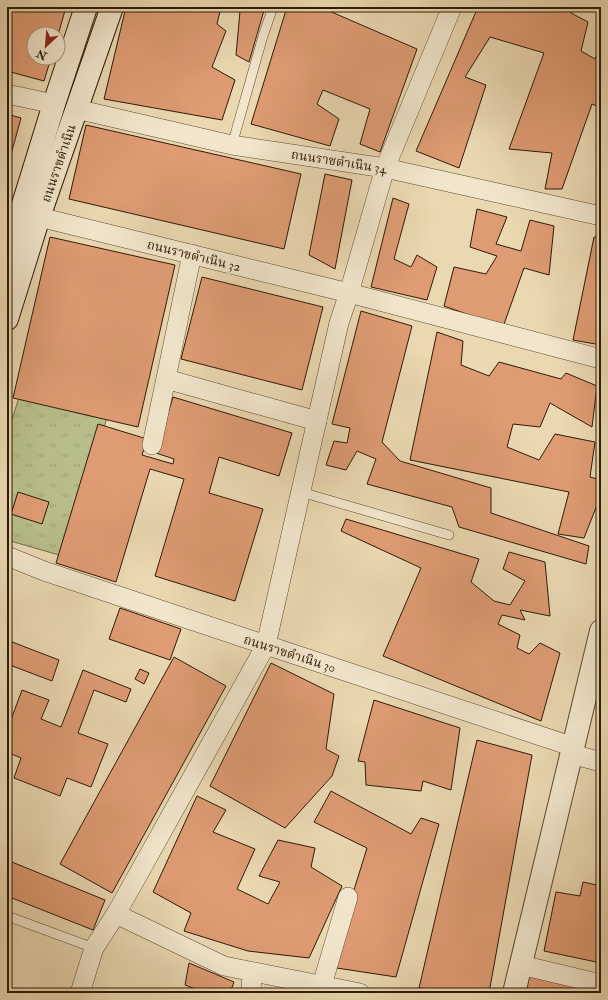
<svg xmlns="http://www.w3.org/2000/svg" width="608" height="1000" font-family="'IM FELL Double Pica','Noto Serif Thai',serif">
	<defs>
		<pattern id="grass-tufts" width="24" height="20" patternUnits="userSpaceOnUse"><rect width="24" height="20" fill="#b8be8a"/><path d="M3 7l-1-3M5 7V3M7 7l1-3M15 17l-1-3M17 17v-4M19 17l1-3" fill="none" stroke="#9ea376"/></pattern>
	</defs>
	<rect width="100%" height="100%" fill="#ead8b1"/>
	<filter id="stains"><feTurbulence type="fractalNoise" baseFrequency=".005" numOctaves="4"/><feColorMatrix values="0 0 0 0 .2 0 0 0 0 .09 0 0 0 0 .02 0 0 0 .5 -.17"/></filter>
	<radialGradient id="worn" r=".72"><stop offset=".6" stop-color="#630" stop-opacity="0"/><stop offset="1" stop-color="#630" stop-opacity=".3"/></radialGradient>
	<!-- grass -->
	<polygon fill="url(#grass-tufts)" stroke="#726c48" points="22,388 108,414 66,557 7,540 7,435"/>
	<!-- building -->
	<g fill="#de9b74" stroke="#2d1b06">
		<polygon points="12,7 66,7 58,35 34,34 34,58 51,58 44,81 7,71 7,27"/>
		<polygon points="126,7 221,7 217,24 226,31 212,67 235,80 222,120 104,99"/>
		<polygon points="232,7 265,7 249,62 236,55 240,11"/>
		<polygon points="287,7 320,7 417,49 380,152 360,144 370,109 323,90 317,104 339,119 330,146 251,124"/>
		<polygon points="478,7 573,7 571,13 588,22 581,51 595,59 601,43 601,108 592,104 562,189 545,189 552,153 509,149 544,53 490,37 465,77 486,85 459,168 416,151"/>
		<polygon points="7,114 21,118 7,169"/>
		<polygon points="86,125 301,174 284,249 69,199"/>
		<polygon points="325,174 352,180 335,269 309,255"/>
		<polygon points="393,198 409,204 394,259 411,267 417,255 437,267 427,300 371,287"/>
		<polygon points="477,209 507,217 496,244 521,251 530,220 554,226 549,275 524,268 503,327 444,306 454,267 486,274 497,256 470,247"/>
		<polygon points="50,237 175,265 138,427 13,398"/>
		<polygon points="594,237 601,238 601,345 573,340"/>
		<polygon points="202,277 323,307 302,390 181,359"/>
		<polygon points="361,311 412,326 382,442 400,461 491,488 491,513 589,546 586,564 459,527 452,507 367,484 376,459 357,451 346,470 326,465 334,441 347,443 350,428 332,424"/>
		<polygon points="437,332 463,341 461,365 489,376 499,362 561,379 566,373 597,386 592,427 550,403 540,427 513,424 507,447 539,460 555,434 595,442 590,477 601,480 601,495 584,538 558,534 569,492 410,460"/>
		<polygon points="173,397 292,433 279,476 219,457 209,493 263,509 235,601 155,576 184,479 150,469 116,582 56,563 98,424 147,439 142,455 173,464 174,459 156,453"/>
		<polygon points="18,492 49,502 42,524 11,514"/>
		<polygon points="346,519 479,559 471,582 494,601 510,605 525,581 503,569 509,552 545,562 550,616 520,610 525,620 502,615 498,624 520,635 517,648 529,654 540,643 560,653 541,721 383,656 421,568 341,531"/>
		<polygon points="120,608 181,629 170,660 109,639"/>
		<polygon points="7,640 59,660 52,681 7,664"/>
		<polygon points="174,657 226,686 112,893 60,864"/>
		<polygon points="271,663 334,694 326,749 339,756 332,776 285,828 210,786"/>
		<polygon points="140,669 149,673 144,684 135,679"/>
		<polygon points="83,670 131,689 126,702 94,690 78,733 108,744 91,787 67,778 60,796 14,778 21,758 7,752 7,724 9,725 22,690 49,700 41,719 61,727"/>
		<polygon points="374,700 460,728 451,790 423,781 421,791 366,785 365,762 358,761"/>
		<polygon points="601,724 601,751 597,750"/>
		<polygon points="477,740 532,755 489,993 451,993 419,988"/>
		<polygon points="331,791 411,834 421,818 439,824 396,977 330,967 367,848 314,822"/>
		<polygon points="197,796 226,810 213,832 255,849 237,889 268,904 280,882 259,876 278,840 315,848 311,867 342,886 309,958 248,951 184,931 191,913 153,892"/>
		<polygon points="7,860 105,900 93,930 7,896"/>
		<polygon points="583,882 601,886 601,963 544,951 556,892 580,896"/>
		<polygon points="189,963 234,982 230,993 205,993 185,985"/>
		<polygon points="526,973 599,993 528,993"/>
		<polygon points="263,990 280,993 263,993"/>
	</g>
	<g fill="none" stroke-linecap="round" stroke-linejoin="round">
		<defs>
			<g id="service">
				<polyline points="232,145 263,36 273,7"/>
				<polyline points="301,492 449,535"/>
				<polyline points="7,916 94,948"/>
			</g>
			<g id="minor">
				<polyline points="7,94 54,104"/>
				<polyline points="76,109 232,145 385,168 601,216"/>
				<polyline points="39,217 349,293 601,359"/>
				<polyline points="166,379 317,421"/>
				<polyline points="152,445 192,254"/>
				<polyline points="7,556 44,571 266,645 574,747"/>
				<polyline points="572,754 601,762"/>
				<polyline points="116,914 224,966 360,993"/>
				<polyline points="521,965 601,984"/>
				<polyline points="322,985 348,897"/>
				<polyline points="80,993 94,948 116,914 266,645 339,323 349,293 385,168 452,7"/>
				<polyline points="251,993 252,972"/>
			</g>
			<polyline id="tertiary" points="514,993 601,631"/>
			<g id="secondary">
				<polyline points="7,256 54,104 86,7"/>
				<polyline points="7,319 39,217 112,7"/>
			</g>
		</defs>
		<!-- service casing -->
		<use href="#service" stroke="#5c4a31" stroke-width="10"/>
		<!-- minor casing -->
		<use href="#minor" stroke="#5c4a31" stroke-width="20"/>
		<!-- tertiary casing -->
		<use href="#tertiary" stroke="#5c4a31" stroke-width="24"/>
		<!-- secondary casing -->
		<use href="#secondary" stroke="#2d1b06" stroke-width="24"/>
		<!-- service -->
		<use href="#service" stroke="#f1e6cc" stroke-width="9"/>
		<!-- minor -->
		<use href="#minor" stroke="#f1e6cc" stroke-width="19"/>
		<!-- tertiary -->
		<use href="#tertiary" stroke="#f1e6cc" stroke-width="22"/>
		<!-- secondary -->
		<use href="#secondary" stroke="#f1e6cc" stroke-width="22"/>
	</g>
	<g text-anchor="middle" stroke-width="3" stroke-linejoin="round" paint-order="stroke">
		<!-- street labels -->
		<g font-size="13" fill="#2d1b06" stroke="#f1e6cc">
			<text transform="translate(339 161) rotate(9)" y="5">ถนนราชดำเนิน 34</text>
			<text transform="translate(58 163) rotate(-71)" y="5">ถนนราขดำเนิน</text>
			<text transform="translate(194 255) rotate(14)" y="5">ถนนราขดำเนิน 32</text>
			<text transform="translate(290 653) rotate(18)" y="5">ถนนราขดำเนิน 30</text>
		</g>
	</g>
	<!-- margin -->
	<rect width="608" height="1000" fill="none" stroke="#ead8b1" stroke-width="24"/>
	<rect x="8" y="8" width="592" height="984" fill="none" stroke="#2d1b06" stroke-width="2"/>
	<rect x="12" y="12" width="584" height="976" fill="none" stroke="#2d1b06"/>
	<!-- north arrow -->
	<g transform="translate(46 46) rotate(206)"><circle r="19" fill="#f1e6cc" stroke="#a3957d"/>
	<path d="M0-3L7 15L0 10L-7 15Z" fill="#8f2418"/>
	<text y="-6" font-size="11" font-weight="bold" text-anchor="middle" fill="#2d1b06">N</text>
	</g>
	<rect width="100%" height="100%" filter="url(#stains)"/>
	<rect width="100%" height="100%" fill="url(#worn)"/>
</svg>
